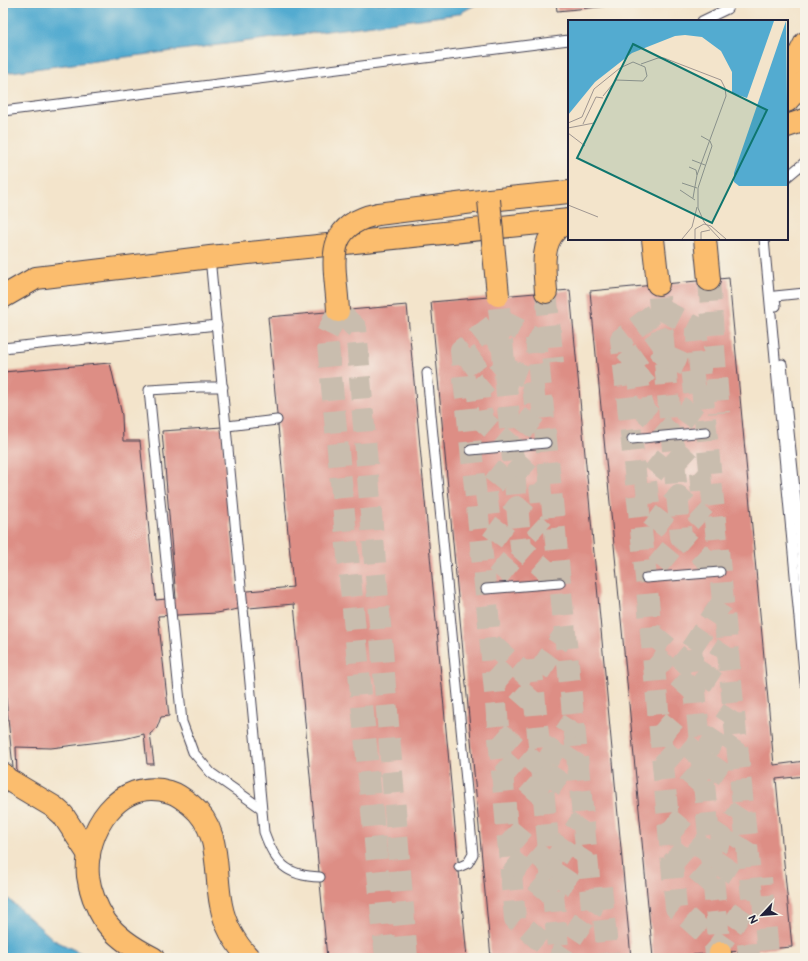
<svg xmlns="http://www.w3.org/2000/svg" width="808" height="961" font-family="'Balsamiq Sans',sans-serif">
	<rect width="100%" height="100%" fill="#f7f3e8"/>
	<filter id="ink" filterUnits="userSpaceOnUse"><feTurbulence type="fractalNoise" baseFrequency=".025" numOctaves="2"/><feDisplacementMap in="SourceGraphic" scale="8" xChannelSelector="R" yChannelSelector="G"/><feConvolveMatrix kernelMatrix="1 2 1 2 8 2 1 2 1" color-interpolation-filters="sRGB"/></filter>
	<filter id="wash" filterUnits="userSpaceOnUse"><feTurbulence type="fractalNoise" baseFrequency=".012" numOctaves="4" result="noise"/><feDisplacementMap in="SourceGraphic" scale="16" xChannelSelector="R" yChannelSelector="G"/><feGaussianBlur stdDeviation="0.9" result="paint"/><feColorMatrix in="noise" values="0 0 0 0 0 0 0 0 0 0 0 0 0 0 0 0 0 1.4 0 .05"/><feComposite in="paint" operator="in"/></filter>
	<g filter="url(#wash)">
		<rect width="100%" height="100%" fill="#f3e4cb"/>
		<!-- water -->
		<g fill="#53abd0" stroke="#3a6686">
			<polygon points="3,3 479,3 458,14 3,73"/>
			<polygon points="3,894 54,940 91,958 3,958"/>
		</g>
		<g id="blocks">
			<!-- building -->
			<g fill="#dd8e85">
				<polygon points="556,3 610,3 610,6 557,11"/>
				<polygon points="729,278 774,765 805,761 805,776 776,779 792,947 653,958 590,291"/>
				<polygon points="570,290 631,958 491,958 431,302"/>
				<polygon points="407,305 467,958 327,958 294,604 238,609 217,613 158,616 169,716 161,717 157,728 150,734 154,764 147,764 144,734 124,739 51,748 16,747 17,776 14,777 3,670 3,372 110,363 122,415 123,441 140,441 156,600 176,598 162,431 222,427 237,592 293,587 268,317"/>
			</g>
		</g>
	</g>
	<g filter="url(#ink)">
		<use href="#blocks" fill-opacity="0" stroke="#413f51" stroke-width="1"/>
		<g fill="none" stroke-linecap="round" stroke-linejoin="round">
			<!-- trunk-tunnel -->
			<g stroke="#c9bdae" stroke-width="22" stroke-dasharray="22 11" stroke-linecap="butt">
				<polyline points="709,280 719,413"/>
				<polyline points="546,292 553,363"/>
				<polyline points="659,297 681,537 720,572"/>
				<polyline points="499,308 521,548 560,583"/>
				<polygon points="660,309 696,327 752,897 719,946 676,908 646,578 622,347 621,339"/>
				<polygon points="500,320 536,338 592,908 559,957 515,919 489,624 461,350"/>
				<polygon points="665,356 692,368 696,401 672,435 643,410 638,379"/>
				<polyline points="624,366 663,338 673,343"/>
				<polyline points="463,368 502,339 513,344"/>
				<polygon points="504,368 532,379 536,412 512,446 483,421 478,390"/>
				<polyline points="649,504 646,482 673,448 700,473 702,494"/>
				<polyline points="489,515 486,493 513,459 540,484 542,505"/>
				<polyline points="652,530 678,496 705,521"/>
				<polyline points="492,541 517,507 544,532"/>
				<polyline points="657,566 681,537"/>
				<polyline points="497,577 521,548"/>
				<polyline points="651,633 693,669 697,664"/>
				<polyline points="491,644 533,681 565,633"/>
				<polyline points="691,649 720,950"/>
				<polyline points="691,649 723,601"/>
				<polyline points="653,655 696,693 727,645"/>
				<polyline points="531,660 559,958"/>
				<polyline points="493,667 535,704 540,697"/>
				<polyline points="659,721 702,758 733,710"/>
				<polyline points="499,732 542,769 573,721"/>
				<polyline points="662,749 704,786 736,739"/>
				<polyline points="502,760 544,797 575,750"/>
				<polyline points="668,818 711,855 742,808"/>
				<polyline points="508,829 551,866 582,819"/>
				<polyline points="671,848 714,885 745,838"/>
				<polyline points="510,859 554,896 585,849"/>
				<polyline points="601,887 608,958"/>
				<polyline points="386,958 327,334 338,311 356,328 407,958"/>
				<polyline points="705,958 768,953 761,878"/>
			</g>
			<defs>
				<g id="service">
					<polyline points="702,21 727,9 731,3"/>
					<polyline points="3,111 569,40"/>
					<polyline points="787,177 805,162"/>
					<polyline points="764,239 805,683"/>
					<path d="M210,257l54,575c11,31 22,44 56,45"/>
					<polyline points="776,306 775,296 805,293"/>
					<polyline points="3,348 217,325"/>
					<polyline points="782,364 805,586"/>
					<polyline points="427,373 473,854 468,863 459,867"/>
					<polyline points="223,387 199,387 149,390 182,722 193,752 211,773 261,808"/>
					<polyline points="227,426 277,420"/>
					<polyline points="632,439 706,432"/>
					<polyline points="471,450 546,443"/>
					<polyline points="646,578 720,572"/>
					<polyline points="486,589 560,583"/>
				</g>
				<g id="trunk">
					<polyline points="787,79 805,43"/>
					<polyline points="787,126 805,120"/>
					<polyline points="378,214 489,200 569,192"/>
					<polyline points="653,239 658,284"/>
					<polyline points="705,239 709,280"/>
					<path d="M546,292c-1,-19 -6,-47 10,-62 3,-4 9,-6 13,-9"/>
					<polyline points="3,297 36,278 210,257 569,220"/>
					<polyline points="3,774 7,779 54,807 63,815 89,855"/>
					<path d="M153,958c-18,-9 -36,-20 -48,-37 -8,-13 -15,-29 -17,-45 -4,-45 31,-100 82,-84 7,2 15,8 21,13 31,25 23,65 30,100 4,21 14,38 28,53"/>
				</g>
				<polyline id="motorway" points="787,101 805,81"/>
			</defs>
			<!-- service casing -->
			<use href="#service" stroke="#413f51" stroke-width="11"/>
			<!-- trunk casing -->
			<use href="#trunk" stroke="#413f51" stroke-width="24"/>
			<!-- motorway casing -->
			<use href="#motorway" stroke="#413f51" stroke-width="24"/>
			<!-- service -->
			<use href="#service" stroke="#fff" stroke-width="9"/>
			<!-- trunk -->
			<use href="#trunk" stroke="#fbbd6e" stroke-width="22"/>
			<!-- motorway -->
			<use href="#motorway" stroke="#fbbd6e" stroke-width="22"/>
			<defs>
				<g id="trunk-bridge">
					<polyline points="489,200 498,295"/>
					<path d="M338,311c-2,-46 -18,-85 40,-97"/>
					<polyline points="720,953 721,958"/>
				</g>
			</defs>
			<!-- trunk-bridge casing -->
			<use href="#trunk-bridge" stroke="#413f51" stroke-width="24" stroke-linecap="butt"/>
			<!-- trunk-bridge -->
			<use href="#trunk-bridge" stroke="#fbbd6e" stroke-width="22"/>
		</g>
	</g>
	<!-- overview -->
	<g transform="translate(568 20)">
		<rect width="220" height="220" fill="#f3e4cb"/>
		<path d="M0,1h206l-27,77 -15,-5v-21l-11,-21 -19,-14 -17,-2 -10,1 -43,17 -37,29 -27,33zM218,1l2,165h-49l-5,-4v-9z" fill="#53abd0"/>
		<path fill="none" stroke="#9f9691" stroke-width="1" d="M73,44l17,-6h6l57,22 4,8 1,8 -29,79 -4,23M0,103l14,-6 12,-28 26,-21 13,-6 12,5 2,9 -4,5 -27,-1 -13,16M15,104l13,-27 7,1M0,108l26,-5M0,113l17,13M133,116l9,5 2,5 -14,42v20l6,14 16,17M0,121v23M124,140l13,5M121,147l7,3 1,5M114,163l15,5M112,170l15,10M0,185l30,12M114,219l10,-12 5,-20M127,219v-10l9,-5 7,2 15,13M133,219v-7l9,-2"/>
		<path fill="#0f766e" fill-opacity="0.15" stroke="#0f766e" stroke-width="2" d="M65,24l134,66 -55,113 -135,-65z"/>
		<rect width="220" height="220" fill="none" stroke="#22223b" stroke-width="2"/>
	</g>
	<!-- margin -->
	<rect width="808" height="961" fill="none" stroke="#f7f3e8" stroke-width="16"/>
	<!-- north arrow -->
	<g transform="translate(762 915) rotate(244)" stroke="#f7f3e8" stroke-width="3" paint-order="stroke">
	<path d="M0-3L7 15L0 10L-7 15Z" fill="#22223b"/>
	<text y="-6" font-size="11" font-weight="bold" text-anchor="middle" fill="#22223b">N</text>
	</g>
</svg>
